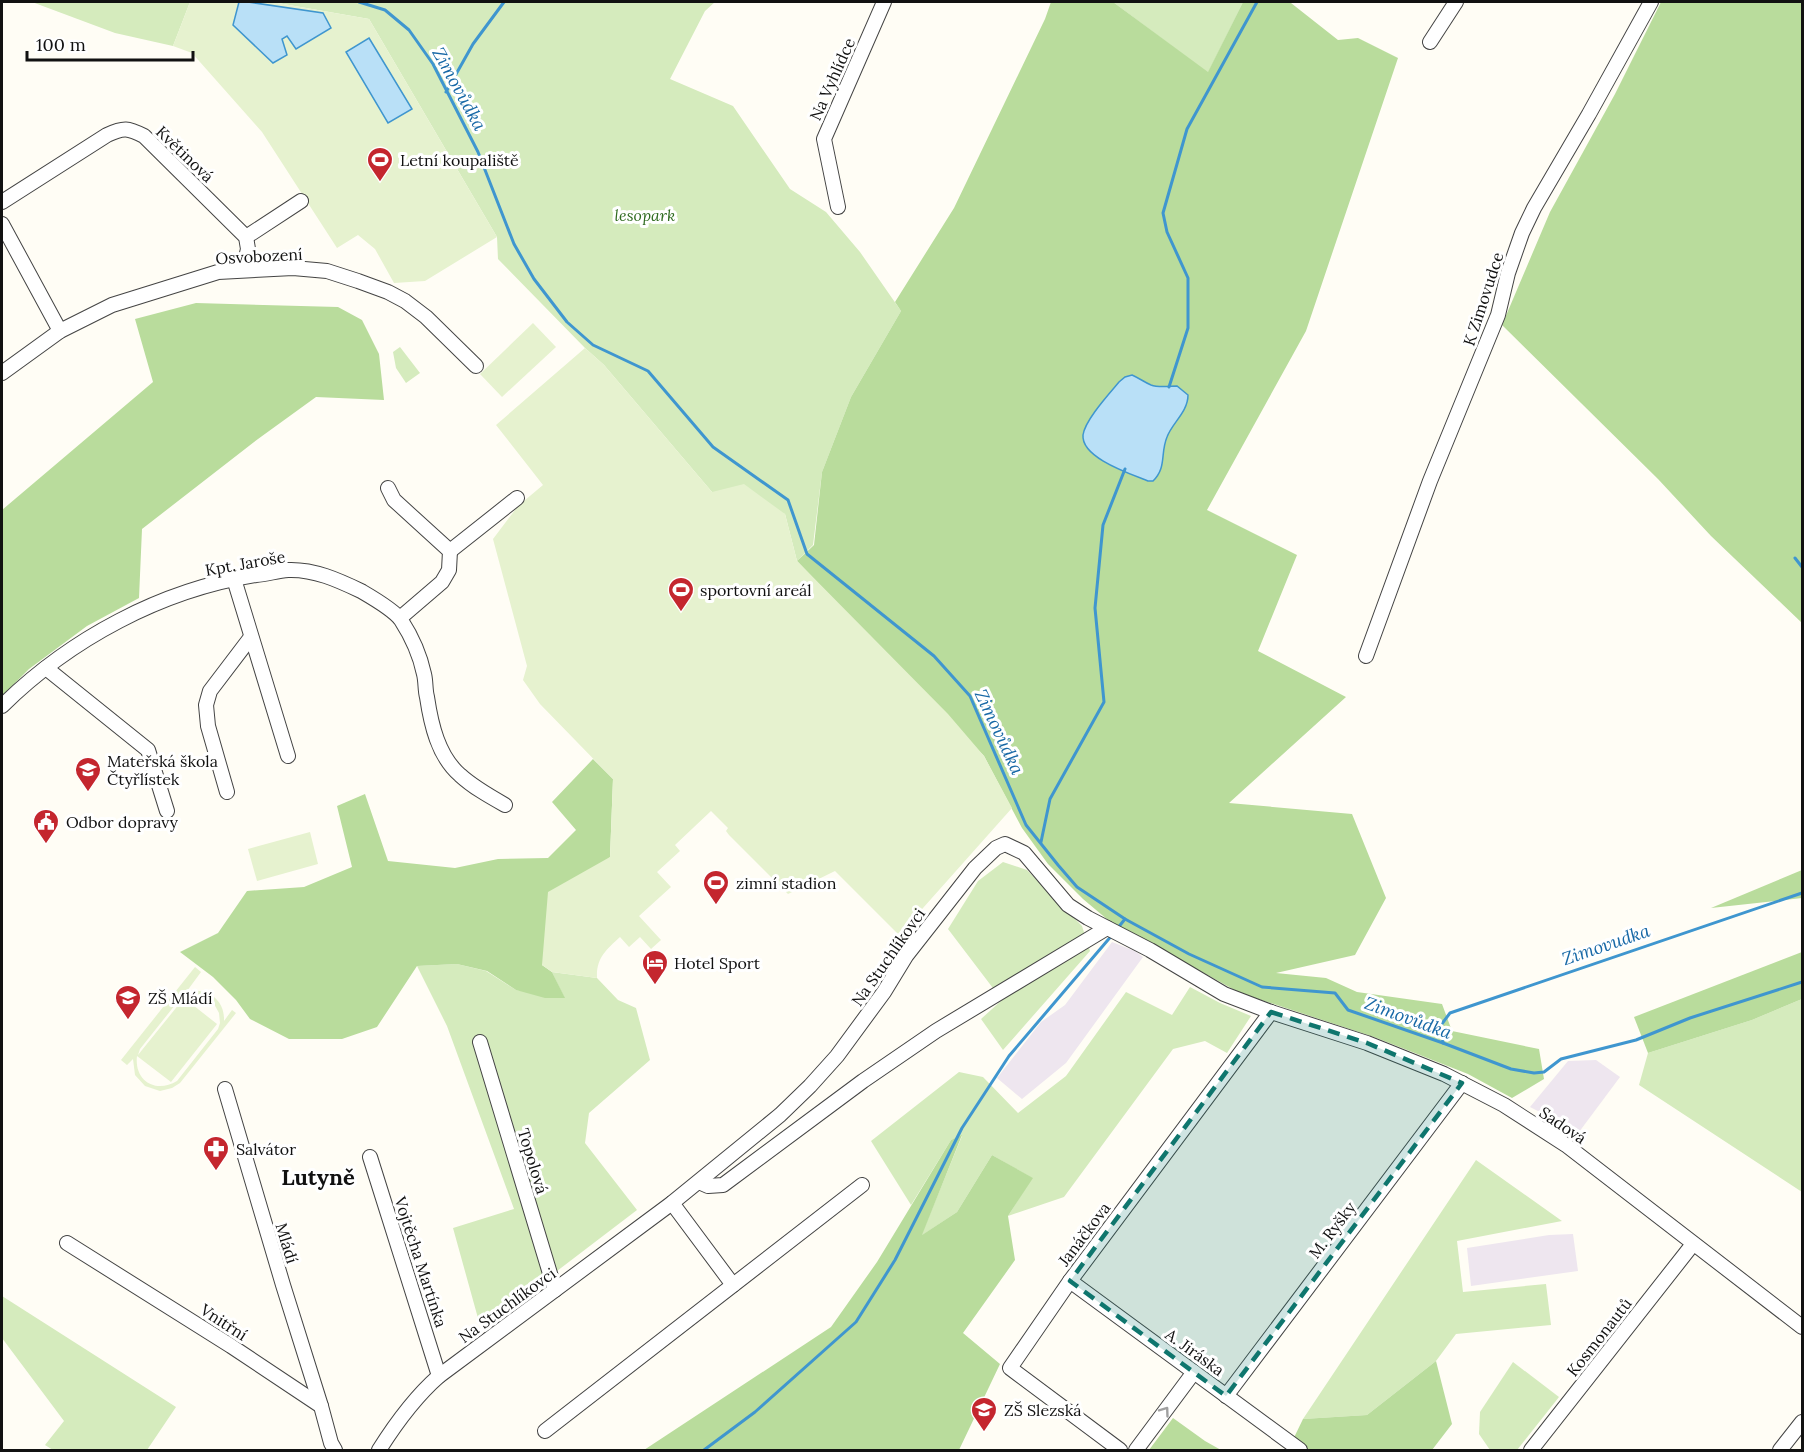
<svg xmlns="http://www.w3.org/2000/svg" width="1804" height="1452" font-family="Lora,serif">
	<rect width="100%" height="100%" fill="#fffdf5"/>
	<!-- industrial -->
	<g fill="#eee6ef">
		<polygon points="1112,942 1135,951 1143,957 1066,1063 1022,1099 997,1078 1041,1022 1065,1005"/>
		<polygon points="1596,1060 1620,1077 1579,1132 1530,1107 1568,1061"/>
		<polygon points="1573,1234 1578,1271 1471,1286 1467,1248 1549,1235"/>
	</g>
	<!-- green -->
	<g fill="#d5ebbd">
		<polygon points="32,2 190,2 173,46 115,33"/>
		<polygon points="272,2 715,2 705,11 670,79 733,106 790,189 826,212 860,252 901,311 851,397 822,472 813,545 797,561 785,514 712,492 604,365 585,348 498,259 497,237 369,19"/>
		<polygon points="1113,2 1243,2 1208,73"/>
		<polygon points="400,347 420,373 406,383 396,368 393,352"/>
		<polygon points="1003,862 1027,870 1082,926 1090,951 1003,1050 981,1019 1002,1000 948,929 978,881"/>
		<polygon points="457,964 486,971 516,990 564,997 552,972 597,978 618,1000 636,1008 650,1060 589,1113 585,1143 637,1210 481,1329 453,1228 514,1209 447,1026 417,966"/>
		<polygon points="1190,987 1220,1003 1251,1016 1227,1053 1205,1041 1173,1049 1064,1197 1008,1216 1032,1178 992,1155 957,1212 921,1236 962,1136 951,1140 911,1205 871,1141 959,1072 983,1077 1018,1113 1066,1076 1126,992 1172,1015"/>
		<polygon points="1802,999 1802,1192 1639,1085 1648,1053 1752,1020"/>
		<polygon points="1476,1160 1562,1221 1457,1241 1463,1292 1546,1284 1551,1325 1456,1334 1436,1361 1367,1415 1303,1419"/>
		<polygon points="2,1296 176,1407 147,1450 53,1450 45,1445 64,1421 2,1338"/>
		<polygon points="1513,1362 1559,1397 1517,1450 1490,1450 1479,1434 1480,1412"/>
	</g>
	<!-- forest -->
	<g fill="#b9dc9c">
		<polygon points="1051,2 1113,2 1208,72 1243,2 1292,2 1291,3 1338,40 1358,38 1398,58 1306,331 1207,510 1297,555 1258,651 1346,697 1229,803 1352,814 1386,898 1355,955 1276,973 1326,978 1357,992 1442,1004 1452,1031 1539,1049 1544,1079 1512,1098 1468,1074 1374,1037 1240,993 1108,920 1083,899 1048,864 1022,828 984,756 797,561 814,545 822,472 851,397 901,311 895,302 954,208 1045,19"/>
		<polygon points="1661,2 1802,2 1802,623 1711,536 1658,479 1502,325 1550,212 1615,94"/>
		<polygon points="196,303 338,307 362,320 379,354 384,400 316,397 258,439 142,529 139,598 87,626 29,669 2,696 2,510 153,382 135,319"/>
		<polygon points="593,759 613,779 610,857 542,965 552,972 565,998 545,998 516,990 487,971 457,964 417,966 377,1027 342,1039 289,1039 250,1019 236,1000 213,977 180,952 218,933 247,891 304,887 352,867 337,806 365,794 388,861 455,868 498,859 548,858 576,830 552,802"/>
		<polygon points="1802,870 1802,898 1711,908"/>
		<polygon points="1802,952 1802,999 1752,1020 1648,1053 1634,1017"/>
		<polygon points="962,1135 922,1235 957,1212 992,1155 1033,1178 1008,1216 1015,1260 963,1333 1000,1364 959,1450 644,1450 831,1327 877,1262 951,1140"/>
		<polygon points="1436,1361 1452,1424 1432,1450 1288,1450 1303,1419 1367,1415"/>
		<polygon points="1173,1418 1205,1441 1221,1450 1149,1450"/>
	</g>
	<!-- pitch -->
	<g fill="#e6f2cf" fill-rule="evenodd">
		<polygon points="190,2 272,2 369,19 497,237 425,281 394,283 375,249 358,235 337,248 262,132 192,53 173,46"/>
		<polygon points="533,323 556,347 502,397 480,374"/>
		<path d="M585,348l19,17 108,127 32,-8 41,30 12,47 151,153 36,42 28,52 -113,127 -64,-64 -47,23 -59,-59 -3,-4 2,-3 -17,-17 -36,34 5,6 -23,21 14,15 -32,29 22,24 -10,9 -11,-12 -11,10 -9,-10c-14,13 -24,21 -23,41l-45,-6 -10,-7 6,-73 62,-35 3,-78 -73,-75 -17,-24 4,-14 -34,-127 25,-33 25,-21 -47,-60z"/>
		<polygon points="310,832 318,864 257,881 248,849"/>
		<path d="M195,967l6,5 -14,19c20,-3 38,8 37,30l8,-11 4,3 -56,70 -8,5 -12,3 -15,-5 -10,-11 -2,-16 -6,6 -6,-5zM195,994l10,2 8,6 6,11 1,10 -2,6 -41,52c-21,13 -43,0 -40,-25l34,26 46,-58 -33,-26 -46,57 2,-6 39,-49 6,-4z"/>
	</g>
	<!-- water -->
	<g fill="#b9e0f7" stroke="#3f96cf" stroke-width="1.5">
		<polygon points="239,2 248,2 323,13 331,28 296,49 287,36 282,39 287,55 273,63 233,25"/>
		<polygon points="369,38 412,109 388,123 346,52"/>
		<path d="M1132,375c7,3 12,7 19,10 8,3 18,1 26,1l11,9c0,17 -16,28 -21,42 -7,17 0,30 -14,44h-5c-17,-7 -67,-23 -65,-46 2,-15 26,-41 36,-53l6,-5z"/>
	</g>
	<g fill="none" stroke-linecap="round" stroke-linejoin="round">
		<!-- stream -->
		<g stroke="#3f96cf" stroke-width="3">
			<polyline points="359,2 385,10 409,30 433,64 478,152 514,244 534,279 567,322 593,345 648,371 713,447 788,500 807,554 934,656 970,696 1026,825 1058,865 1077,887 1125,919 1189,954 1262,987 1335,993 1348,1010 1443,1043 1511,1069 1534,1073 1544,1072 1561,1059 1636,1040 1690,1018 1802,982"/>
			<polyline points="446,92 473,44 504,2"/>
			<polyline points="1169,387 1188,328 1188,278 1167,232 1163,213 1187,129 1257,2"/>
			<polyline points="1795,558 1802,567"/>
			<polyline points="1041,842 1050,799 1104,702 1095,608 1103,525 1125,469"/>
			<polyline points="1117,929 1125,919"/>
			<polyline points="1443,1043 1441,1025 1450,1013 1802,893"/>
			<polyline points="704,1450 755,1412 856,1322 895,1260 962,1128 1009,1056 1113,934"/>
		</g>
		<defs>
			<g id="street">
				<polyline points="1430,42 1456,2"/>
				<path d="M2,202l105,-67c17,-8 21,-7 37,1l102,101 2,12 -5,21"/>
				<polyline points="838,207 824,139 884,2"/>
				<polyline points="2,224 60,331"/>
				<polyline points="246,237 301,201"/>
				<polyline points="2,373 60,331 112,305 218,272 293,268 327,271 358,281 388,292 405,301 426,317 476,366"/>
				<polyline points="388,488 394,500 450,551 449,570 442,582 400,618"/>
				<polyline points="450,551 517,498"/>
				<polyline points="234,579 288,756"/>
				<polyline points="1366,656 1430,481 1498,315 1508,273 1522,233 1534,208 1589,114 1651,2"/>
				<polyline points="46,668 148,750 167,811"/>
				<path d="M2,706c68,-67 159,-116 254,-131 11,-1 21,-4 32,-5 26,-1 50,10 73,21 12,7 33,19 40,29 11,17 19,35 23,54 2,8 1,16 3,23 4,27 11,59 33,78 13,12 29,21 45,30"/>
				<polyline points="227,792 208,726 206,705 210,691 251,637"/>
				<polyline points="480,1042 555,1290"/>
				<polyline points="225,1089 283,1285 321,1406"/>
				<polyline points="370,1157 439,1376"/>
				<polyline points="699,1182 708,1186 723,1185 863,1081 936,1031 1107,928"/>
				<polyline points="672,1203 733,1285"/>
				<polyline points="67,1243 231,1346 321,1406 331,1443 335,1450"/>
				<polyline points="1070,1281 1300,1450"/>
				<polyline points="1226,1396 1462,1083"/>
				<polyline points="545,1431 862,1185"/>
				<path d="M379,1450c17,-27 36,-53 60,-74l233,-173 108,-88 30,-29 27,-30 47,-64 22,-36 69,-88 21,-20 9,-4 19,9 44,52 20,13 62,32 74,44 47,18 96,31 77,31 60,31 62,40 236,182"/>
				<polyline points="1120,1450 1010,1368 1070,1281 1271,1012"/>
				<polyline points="1136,1450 1194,1372"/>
				<polyline points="1531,1450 1693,1244"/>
				<polyline points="1780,1450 1802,1422"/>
			</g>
		</defs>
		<!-- street casing -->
		<use href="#street" stroke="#444" stroke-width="16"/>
		<!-- street -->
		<use href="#street" stroke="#fff" stroke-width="14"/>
	</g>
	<!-- one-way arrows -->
	<defs><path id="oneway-chevron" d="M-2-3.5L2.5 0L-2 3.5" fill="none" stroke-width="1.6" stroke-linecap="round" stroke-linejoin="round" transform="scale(1.5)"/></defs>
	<use stroke="#a0a0a0" href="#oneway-chevron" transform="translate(1165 1411) rotate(-54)"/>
	<!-- marked area -->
	<path fill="#0f766e" fill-opacity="0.2" stroke="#0f766e" stroke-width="4.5" stroke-dasharray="12 8" stroke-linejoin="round" d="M1271,1012l96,31 95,40 -236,313 -156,-115z"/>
	<!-- icons -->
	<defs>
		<symbol id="stadium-pin" viewBox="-11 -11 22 30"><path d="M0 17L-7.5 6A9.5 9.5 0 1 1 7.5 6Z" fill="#c4262e" stroke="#fff"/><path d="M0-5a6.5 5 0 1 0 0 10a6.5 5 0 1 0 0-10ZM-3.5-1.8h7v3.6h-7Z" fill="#fff"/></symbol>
		<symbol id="school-pin" viewBox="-11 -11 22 30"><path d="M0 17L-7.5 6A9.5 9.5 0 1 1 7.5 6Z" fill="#c4262e" stroke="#fff"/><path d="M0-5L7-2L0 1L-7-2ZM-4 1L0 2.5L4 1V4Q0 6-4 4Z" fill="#fff"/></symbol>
		<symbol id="civic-pin" viewBox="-11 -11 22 30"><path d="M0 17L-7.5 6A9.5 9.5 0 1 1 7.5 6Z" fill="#c4262e" stroke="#fff"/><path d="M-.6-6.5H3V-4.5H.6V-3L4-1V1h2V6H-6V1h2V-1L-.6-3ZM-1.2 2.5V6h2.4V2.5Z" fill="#fff"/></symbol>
		<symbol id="hotel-pin" viewBox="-11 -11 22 30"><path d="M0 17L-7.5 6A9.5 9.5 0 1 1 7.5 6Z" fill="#c4262e" stroke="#fff"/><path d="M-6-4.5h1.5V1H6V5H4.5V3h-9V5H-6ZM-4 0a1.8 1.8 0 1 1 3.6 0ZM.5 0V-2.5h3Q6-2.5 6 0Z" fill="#fff"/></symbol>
		<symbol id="pharmacy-pin" viewBox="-11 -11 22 30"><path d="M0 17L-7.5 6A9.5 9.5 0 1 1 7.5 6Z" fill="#c4262e" stroke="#fff"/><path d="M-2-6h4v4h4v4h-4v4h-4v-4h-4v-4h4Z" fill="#fff"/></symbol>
	</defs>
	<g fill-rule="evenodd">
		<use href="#stadium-pin" x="365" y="145" width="30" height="40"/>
		<use href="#stadium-pin" x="666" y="575" width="30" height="40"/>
		<use href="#school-pin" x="73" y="755" width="30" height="40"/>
		<use href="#civic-pin" x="31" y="807" width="30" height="40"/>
		<use href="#stadium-pin" x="701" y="868" width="30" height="40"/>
		<use href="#hotel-pin" x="640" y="948" width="30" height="40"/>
		<use href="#school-pin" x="113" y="983" width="30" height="40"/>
		<use href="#pharmacy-pin" x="201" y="1134" width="30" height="40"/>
		<use href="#school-pin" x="969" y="1395" width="30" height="40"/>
	</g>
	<g text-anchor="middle" stroke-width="6" stroke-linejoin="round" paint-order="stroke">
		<!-- street labels -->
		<g font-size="16" fill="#111" stroke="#fff">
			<text transform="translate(832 79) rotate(-66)" y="6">Na Vyhlídce</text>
			<text transform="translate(185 154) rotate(44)" y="6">Květinová</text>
			<text transform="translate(259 256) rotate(-3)" y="6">Osvobození</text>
			<text transform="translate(1483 299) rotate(-72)" y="6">K Zimovudce</text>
			<text transform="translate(245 563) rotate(-10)" y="6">Kpt. Jaroše</text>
			<text transform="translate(888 957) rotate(-55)" y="6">Na Stuchlíkovci</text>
			<text transform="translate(1563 1125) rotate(34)" y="6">Sadová</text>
			<text transform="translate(533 1161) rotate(73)" y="6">Topolová</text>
			<text transform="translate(1332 1230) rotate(-53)" y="6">M. Ryšky</text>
			<text transform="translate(1084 1234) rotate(-53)" y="6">Janáčkova</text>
			<text transform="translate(287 1243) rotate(73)" y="6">Mládí</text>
			<text transform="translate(421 1262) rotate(72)" y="6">Vojtěcha Martínka</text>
			<text transform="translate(507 1305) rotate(-36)" y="6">Na Stuchlíkovci</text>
			<text transform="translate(224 1322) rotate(33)" y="6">Vnitřní</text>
			<text transform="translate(1599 1337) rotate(-52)" y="6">Kosmonautů</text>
			<text transform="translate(1195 1352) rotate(36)" y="6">A. Jiráska</text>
		</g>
		<!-- poi labels -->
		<g font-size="16" fill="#111" stroke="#fff" text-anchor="start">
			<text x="400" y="166">Letní koupaliště</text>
			<text x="700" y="596">sportovní areál</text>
			<text x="107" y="767">Mateřská škola<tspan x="107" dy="18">Čtyřlístek</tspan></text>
			<text x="66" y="828">Odbor dopravy</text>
			<text x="736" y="889">zimní stadion</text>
			<text x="674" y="969">Hotel Sport</text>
			<text x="148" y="1004">ZŠ Mládí</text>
			<text x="236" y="1155">Salvátor</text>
			<text x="1004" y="1416">ZŠ Slezská</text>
		</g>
		<!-- park labels -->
		<g font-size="16" font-style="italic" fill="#2f6b1f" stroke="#fff">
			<text x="645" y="221">lesopark</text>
		</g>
		<!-- water labels -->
		<g font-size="18" font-style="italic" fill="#1768a6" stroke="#fff">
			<text transform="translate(459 89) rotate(61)" y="6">Zimovůdka</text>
			<text transform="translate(999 732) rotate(65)" y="6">Zimovůdka</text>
			<text transform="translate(1606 945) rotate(-19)" y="6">Zimovudka</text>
			<text transform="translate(1408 1018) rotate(20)" y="6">Zimovůdka</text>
		</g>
		<!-- district labels -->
		<g font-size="22" font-weight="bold" fill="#111" stroke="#fff">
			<text x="318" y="1185">Lutyně</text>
		</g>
	</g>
	<!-- border -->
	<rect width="1804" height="1452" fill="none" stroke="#111111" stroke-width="6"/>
	<!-- scale -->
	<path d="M27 51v9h166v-9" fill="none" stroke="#111111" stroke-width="3"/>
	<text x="36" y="51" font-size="18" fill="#111111" stroke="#ffffff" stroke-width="4.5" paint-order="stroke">100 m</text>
</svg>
